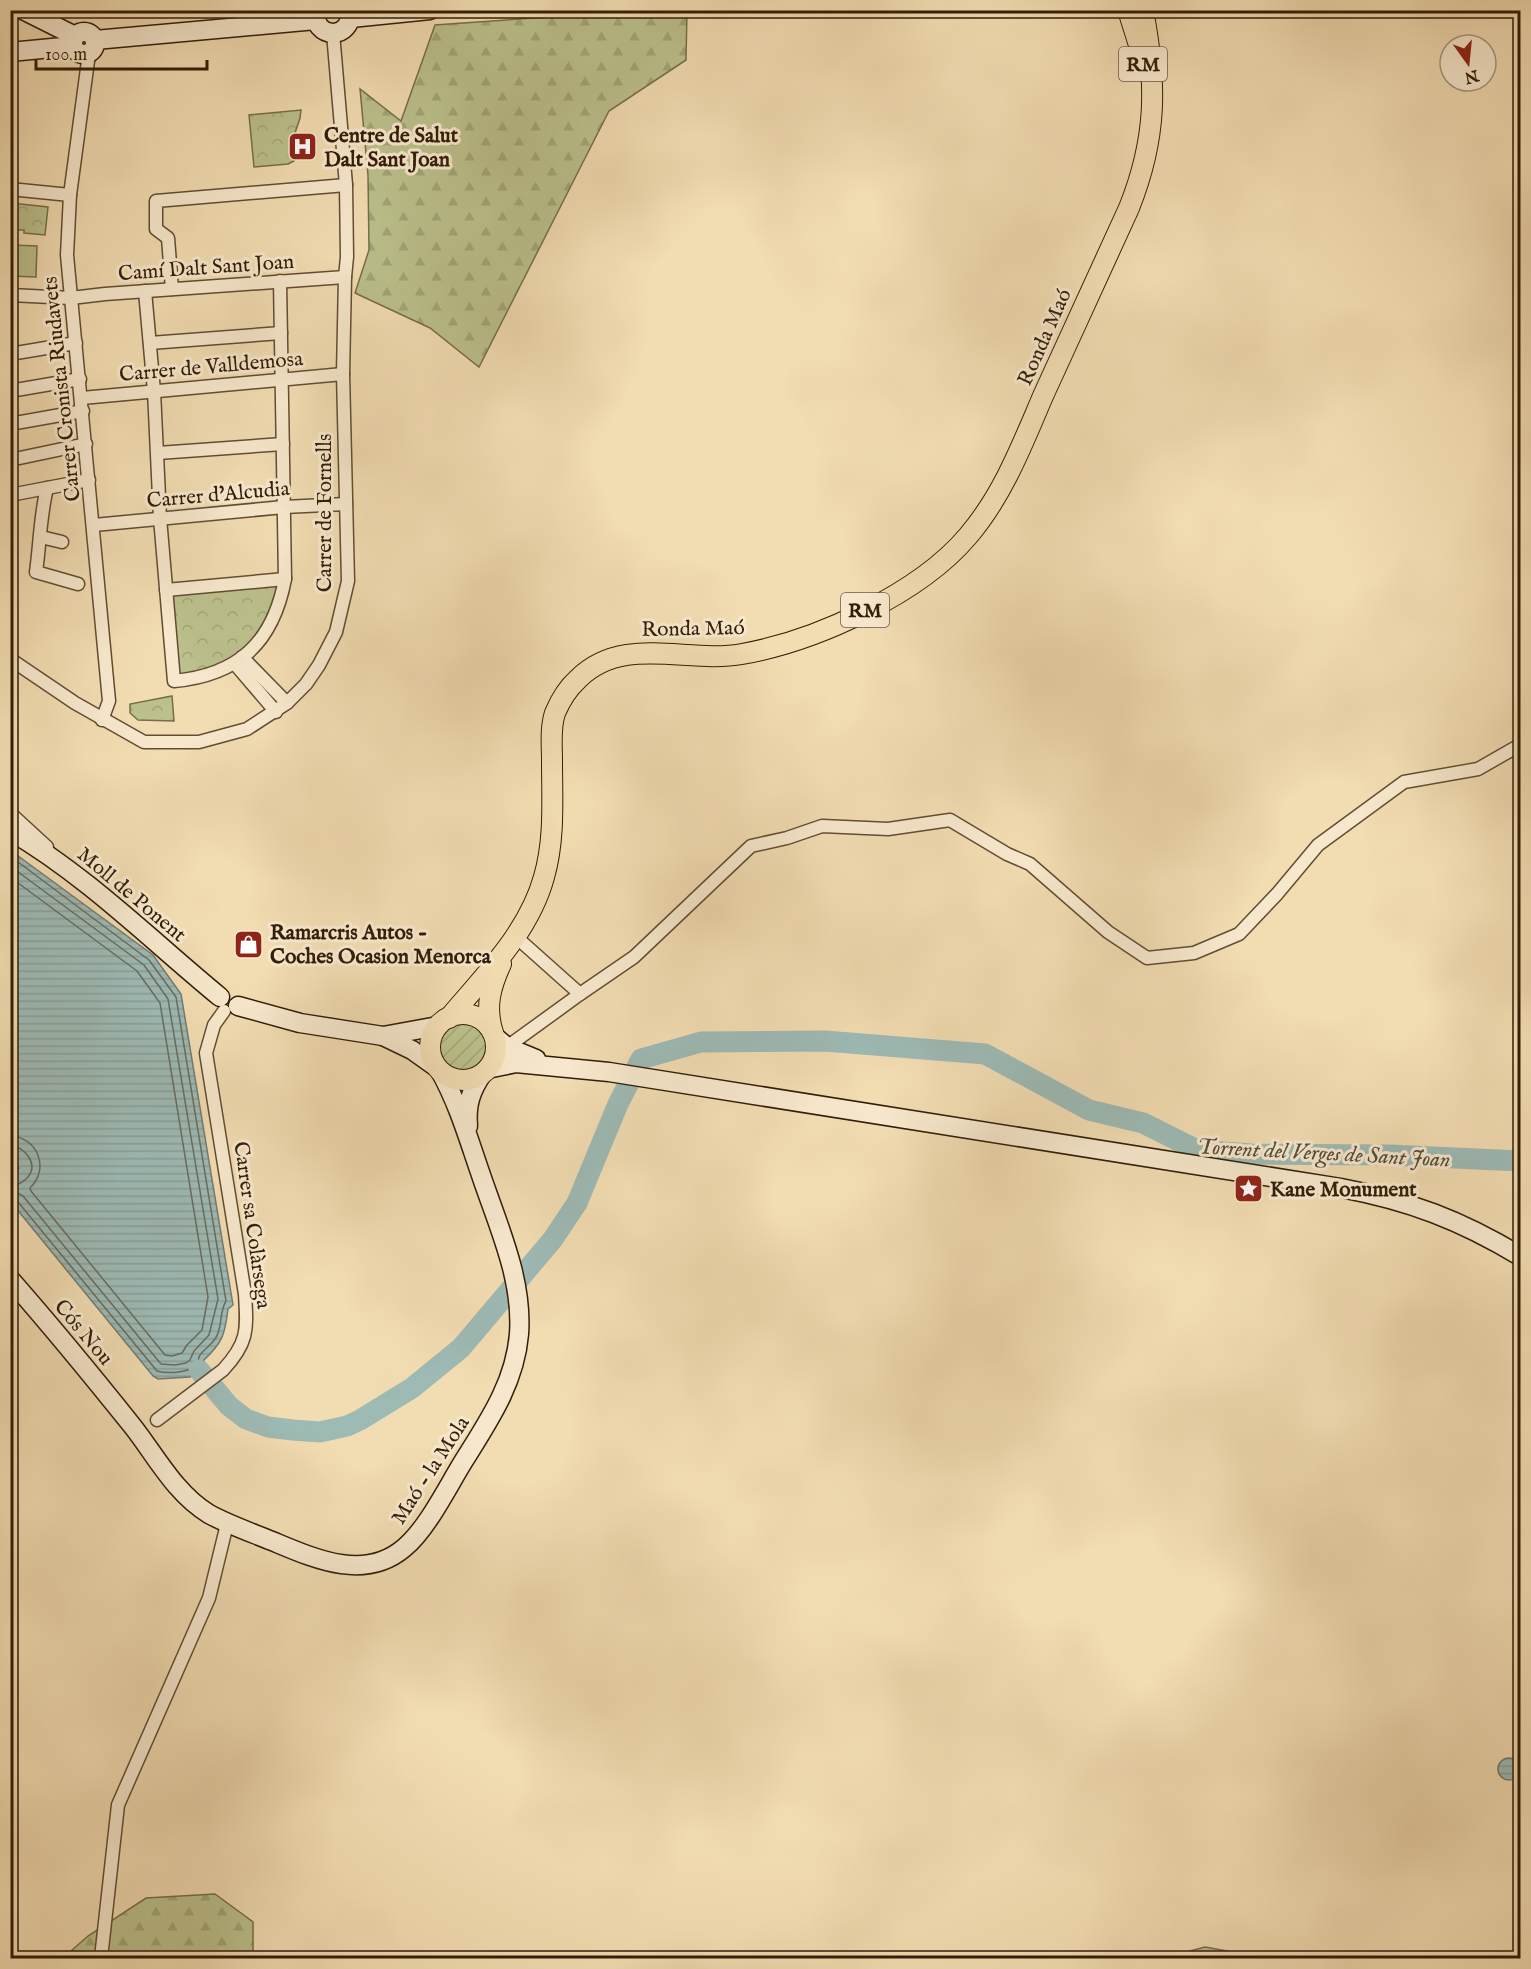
<svg xmlns="http://www.w3.org/2000/svg" width="1531" height="1969" font-family="'IM FELL English',serif">
	<defs>
		<pattern id="forest-firs" width="22" height="20" patternUnits="userSpaceOnUse" patternTransform="scale(1.5)"><rect width="22" height="20" fill="#bbc08c"/><path d="M5 1l3.5 6h-7zM16 11l3.5 6h-7z" fill="#a1a577"/></pattern>
		<pattern id="park-crowns" width="20" height="18" patternUnits="userSpaceOnUse" patternTransform="scale(1.5)"><rect width="20" height="18" fill="#bbc08c"/><path d="M2 6a3 3 0 1 1 6 0M12 15a3 3 0 1 1 6 0" fill="none" stroke="#a1a577"/></pattern>
		<pattern id="garden-furrows" width="10" height="10" patternUnits="userSpaceOnUse" patternTransform="scale(1.5)"><rect width="10" height="10" fill="#bbc08c"/><path d="M-1 1l2-2M0 10L10 0M9 11l2-2" fill="none" stroke="#a1a577"/></pattern>
		<pattern id="water-rules" width="6" height="5" patternUnits="userSpaceOnUse" patternTransform="scale(1.5)"><rect width="6" height="5" fill="#9dbab5"/><path d="M0 2.5h6" fill="none" stroke="#889f9a"/></pattern>
	</defs>
	<rect width="100%" height="100%" fill="#f2dcb2"/>
	<filter id="stains"><feTurbulence type="fractalNoise" baseFrequency=".00333" numOctaves="4"/><feColorMatrix values="0 0 0 0 .2 0 0 0 0 .09 0 0 0 0 .02 0 0 0 .5 -.17"/></filter>
	<radialGradient id="worn" r=".72"><stop offset=".6" stop-color="#630" stop-opacity="0"/><stop offset="1" stop-color="#630" stop-opacity=".3"/></radialGradient>
	<!-- grass -->
	<polygon fill="#bbc08c" stroke="#766e4a" stroke-width="1.5" points="11,245 37,246 36,277 11,276"/>
	<!-- forest -->
	<g fill="url(#forest-firs)" stroke="#766e4a" stroke-width="1.5">
		<polygon points="634,11 687,11 686,60 609,111 479,367 430,328 355,293 369,250 368,175 360,89 401,121 435,25"/>
		<polygon points="215,1894 253,1922 253,1951 256,1958 63,1958 88,1936 146,1898"/>
		<polygon points="1205,1947 1238,1953 1248,1958 1163,1958"/>
	</g>
	<!-- park -->
	<g fill="url(#park-crowns)" stroke="#766e4a" stroke-width="1.5">
		<polygon points="301,110 300,118 294,136 294,161 288,164 254,167 249,115"/>
		<polygon points="11,203 48,207 45,235 24,233 24,230 11,230"/>
		<polygon points="280,583 277,599 254,641 216,669 178,676 171,593"/>
		<polygon points="172,696 174,721 138,720 130,713 130,704"/>
	</g>
	<!-- garden -->
	<circle fill="url(#garden-furrows)" stroke="#766e4a" stroke-width="1.5" cx="463" cy="1047" r="25"/>
	<!-- water -->
	<g fill="url(#water-rules)" stroke="#727b6f" stroke-width="1.5">
		<path d="M10,850l143,105 28,39 52,311 -5,4c-3,25 -5,33 -24,51v6l-14,11 -32,2 -5,-3 -142,-174v-28l8,-6 -9,-12z"/>
		<circle cx="1509" cy="1769" r="11"/>
	</g>
	<g fill="none" stroke-linecap="round" stroke-linejoin="round">
		<!-- shore -->
		<g stroke="#686c5e" stroke-width="1.5">
			<path d="M10,856l139,104 27,37 50,304c-6,10 -4,21 -8,32 -3,10 -12,14 -18,22 -2,2 -1,6 -3,9 -6,9 -30,10 -40,7l-139,-169 -8,-3"/>
			<polyline points="10,866 144,965 168,999 218,1299 209,1335 194,1351 190,1360 186,1363 175,1365 161,1364 23,1196 12,1190 10,1191"/>
			<path d="M10,877l127,94 23,32 48,294 -6,33 -15,15 -5,8 -10,3 -7,-1 -134,-164 -1,-3c20,-19 8,-51 -20,-52"/>
			<path d="M10,1145c14,1 29,19 18,32 -4,5 -11,8 -16,10l-2,-1"/>
		</g>
		<!-- river -->
		<polyline stroke="#9dbab5" stroke-width="21" points="199,1370 229,1406 246,1419 268,1427 293,1430 320,1432 347,1426 360,1420 412,1388 461,1348 553,1239 577,1203 618,1104 641,1059 701,1042 825,1041 985,1054 1089,1110 1143,1123 1197,1150 1251,1154 1389,1155 1520,1161"/>
		<defs>
			<g id="street">
				<polyline points="87,54 88,61 70,195 67,255 109,701 102,720"/>
				<polyline points="10,189 70,195"/>
				<polyline points="172,289 168,238 156,229 156,201 346,185"/>
				<path d="M145,291l9,100 6,127 14,163c64,-6 99,-38 111,-102l-5,-298"/>
				<polyline points="10,295 71,298 105,294 345,277"/>
				<polyline points="150,343 281,333"/>
				<polyline points="10,354 76,343"/>
				<polyline points="10,391 80,379"/>
				<polyline points="82,398 343,374"/>
				<polyline points="10,424 83,411"/>
				<polyline points="158,453 283,444"/>
				<polyline points="10,460 86,444"/>
				<path d="M47,488c-7,28 -7,56 -11,84l42,12"/>
				<polyline points="10,495 89,480"/>
				<polyline points="94,525 284,507 346,504"/>
				<polyline points="41,537 62,542"/>
				<polyline points="166,590 285,579"/>
				<polyline points="242,657 287,703"/>
				<polyline points="10,659 75,703 144,742 199,742 247,729 287,703 306,684 319,665 336,632 348,581 343,374 345,277 347,257 346,185 333,33"/>
				<polyline points="235,664 276,712"/>
				<polyline points="10,813 47,847"/>
				<polyline points="515,936 580,994"/>
				<polyline points="507,1047 580,994 634,957 751,846 787,838 822,826 888,829 950,820 1007,854 1030,864 1108,932 1147,958 1194,953 1239,934 1277,894 1318,845 1404,782 1478,769 1520,745"/>
				<path d="M157,1420l66,-50c26,-28 24,-41 22,-76l-39,-241 8,-28 10,-14"/>
				<polyline points="101,1958 118,1805 209,1598 227,1524"/>
			</g>
			<g id="secondary">
				<polyline points="23,10 75,36"/>
				<path d="M316,10c-5,30 38,31 34,0"/>
				<polyline points="351,18 430,10"/>
				<circle cx="84" cy="43" r="11"/>
				<polyline points="95,40 316,20"/>
				<polyline points="10,52 73,46"/>
				<path d="M10,831c76,44 143,111 210,166"/>
				<polyline points="238,1006 300,1023 383,1036 412,1050 436,1067"/>
				<polyline points="383,1036 438,1026"/>
				<polyline points="494,1036 507,1047 536,1059"/>
				<path d="M487,1069l29,-6 93,9 732,116c69,13 119,32 179,68"/>
				<path d="M468,1126c-2,-21 3,-36 15,-53"/>
				<path d="M10,1279c43,49 84,99 124,149 23,30 42,66 75,86 20,11 41,18 63,27 41,17 92,41 132,7 23,-19 43,-60 59,-86 25,-40 52,-79 56,-128 4,-54 -20,-106 -37,-156 -13,-37 -23,-73 -42,-107"/>
			</g>
			<g id="primary">
				<polyline points="1128,10 1138,42"/>
				<circle cx="463" cy="1047" r="33"/>
				<path d="M449,1018c36,-43 80,-86 95,-141 11,-38 8,-78 8,-117 0,-15 -2,-32 3,-47 5,-12 13,-25 23,-34 45,-45 109,-15 164,-25 74,-13 177,-60 226,-118 35,-41 54,-91 75,-140 29,-62 57,-125 86,-188 28,-70 28,-124 14,-198"/>
				<path d="M493,1033c-8,-26 -3,-45 8,-69"/>
			</g>
		</defs>
		<!-- street casing -->
		<use href="#street" stroke="#624d32" stroke-width="15"/>
		<!-- secondary casing -->
		<use href="#secondary" stroke="#321d07" stroke-width="21"/>
		<!-- primary casing -->
		<use href="#primary" stroke="#321d07" stroke-width="22"/>
		<!-- street -->
		<use href="#street" stroke="#f7e8cd" stroke-width="12"/>
		<!-- secondary -->
		<use href="#secondary" stroke="#f7e8cd" stroke-width="18"/>
		<!-- primary -->
		<use href="#primary" stroke="#f2dcb2" stroke-width="20"/>
	</g>
	<!-- icons -->
	<defs>
		<symbol id="hospital-square" viewBox="-11 -11 22 22"><rect x="-9" y="-9" width="18" height="18" rx="4" fill="#8f2418" stroke="#f7e8cd"/><path d="M-5-5h3v3.5h4V-5h3V5h-3V1.5h-4V5h-3Z" fill="#fff"/></symbol>
		<symbol id="shop-square" viewBox="-11 -11 22 22"><rect x="-9" y="-9" width="18" height="18" rx="4" fill="#8f2418" stroke="#f7e8cd"/><path d="M-5-2.5h2.3a2.7 3.5 0 0 1 5.4 0H5L5.5 6h-11ZM-1.5-2.5h3a1.5 2.3 0 0 0-3 0Z" fill="#fff"/></symbol>
		<symbol id="sight-square" viewBox="-11 -11 22 22"><rect x="-9" y="-9" width="18" height="18" rx="4" fill="#8f2418" stroke="#f7e8cd"/><path d="M0-6L1.8-2.2L6-1.7L2.9 1.2L3.7 5.4L0 3.3L-3.7 5.4L-2.9 1.2L-6-1.7L-1.8-2.2Z" fill="#fff"/></symbol>
	</defs>
	<g fill-rule="evenodd">
		<use href="#hospital-square" x="286" y="130" width="33" height="33"/>
		<use href="#shop-square" x="232" y="928" width="33" height="33"/>
		<use href="#sight-square" x="1232" y="1172" width="33" height="33"/>
	</g>
	<g text-anchor="middle" stroke-width="6" stroke-linejoin="round" paint-order="stroke">
		<!-- shield labels -->
		<g fill="#f7e8cd" stroke="#6d5a42" stroke-width="1.5">
			<rect x="1119" y="47" width="48" height="34" rx="4.5"/>
			<rect x="841" y="593" width="48" height="34" rx="4.5"/>
		</g>
		<g font-size="20" font-weight="bold" fill="#321d07">
			<text x="1143" y="71">RM</text>
			<text x="865" y="617">RM</text>
		</g>
		<!-- poi labels -->
		<g font-size="21" font-weight="bold" fill="#321d07" stroke="#f7e8cd" text-anchor="start">
			<text x="324" y="142">Centre de Salut<tspan x="324" dy="24">Dalt Sant Joan</tspan></text>
			<text x="270" y="939">Ramarcris Autos -<tspan x="270" dy="24">Coches Ocasion Menorca</tspan></text>
			<text x="1270" y="1196">Kane Monument</text>
		</g>
		<!-- street labels -->
		<g font-size="21" fill="#321d07" stroke="#f7e8cd">
			<text transform="translate(206 267) rotate(-4)" y="7">Camí Dalt Sant Joan</text>
			<text transform="translate(1044 337) rotate(-66)" y="7">Ronda Maó</text>
			<text transform="translate(211 366) rotate(-5)" y="7">Carrer de Valldemosa</text>
			<text transform="translate(61 389) rotate(-96)" y="7">Carrer Cronista Riudavets</text>
			<text transform="translate(218 494) rotate(-5)" y="7">Carrer d'Alcudia</text>
			<text transform="translate(324 513) rotate(-90)" y="7">Carrer de Fornells</text>
			<text transform="translate(693 628) rotate(-1)" y="7">Ronda Maó</text>
			<text transform="translate(132 894) rotate(40)" y="7">Moll de Ponent</text>
			<text transform="translate(253 1225) rotate(82)" y="7">Carrer sa Colàrsega</text>
			<text transform="translate(84 1332) rotate(50)" y="7">Cós Nou</text>
			<text transform="translate(430 1470) rotate(-57)" y="7">Maó - la Mola</text>
		</g>
		<!-- water labels -->
		<g font-size="22" font-style="italic" fill="#524c3b" stroke="#f7e8cd">
			<text transform="translate(1324 1152) rotate(3)" y="8">Torrent del Verges de Sant Joan</text>
		</g>
	</g>
	<!-- margin -->
	<rect width="1531" height="1969" fill="none" stroke="#f2dcb2" stroke-width="36"/>
	<rect x="12" y="12" width="1507" height="1945" fill="none" stroke="#321d07" stroke-width="3"/>
	<rect x="18" y="18" width="1495" height="1933" fill="none" stroke="#321d07" stroke-width="1.5"/>
	<!-- north arrow -->
	<g transform="translate(1468 63) rotate(165)"><circle r="28" fill="#f7e8cd" stroke="#a8977e" stroke-width="1.5"/>
	<path d="M0-4.5L10 22L0 15L-10 22Z" fill="#8f2418"/>
	<text y="-9" font-size="16" font-weight="bold" text-anchor="middle" fill="#321d07">N</text>
	</g>
	<!-- scale -->
	<path d="M36 60v9h171v-9" fill="none" stroke="#321d07" stroke-width="3"/>
	<text x="45" y="60" font-size="18" fill="#321d07" stroke="#f7e8cd" stroke-width="4.5" paint-order="stroke">100 m</text>
	<rect width="100%" height="100%" filter="url(#stains)"/>
	<rect width="100%" height="100%" fill="url(#worn)"/>
</svg>
